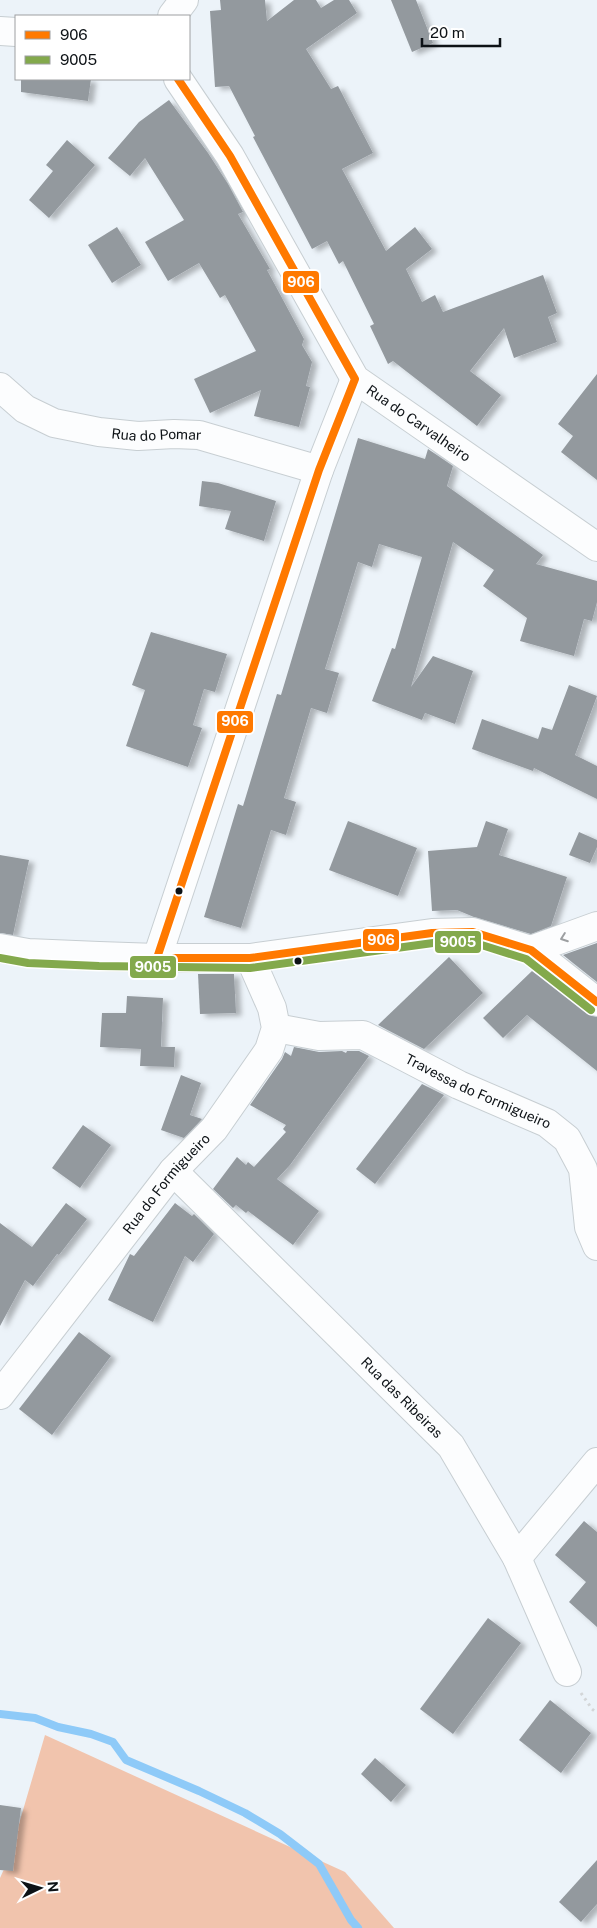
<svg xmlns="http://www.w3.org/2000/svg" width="597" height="1928" font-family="'Public Sans',sans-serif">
	<defs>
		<filter id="shadow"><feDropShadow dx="5.5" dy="3" stdDeviation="2.5" flood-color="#0004"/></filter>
	</defs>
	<rect width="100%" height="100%" fill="#ecf3f9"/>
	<!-- forest -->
	<polygon fill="#f1c4ad" points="45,1735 345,1872 394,1928 0,1928 0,1878 9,1858"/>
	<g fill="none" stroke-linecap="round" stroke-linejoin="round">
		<!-- stream -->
		<polyline stroke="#8ecaf8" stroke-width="8" points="0,1714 35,1718 58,1727 91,1734 113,1742 126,1760 199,1791 245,1813 280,1834 319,1864 351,1920 358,1928"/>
	</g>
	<!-- building -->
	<g fill="#93999e" filter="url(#shadow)">
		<polygon points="220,0 265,0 267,21 294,0 316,0 321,8 334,0 349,0 357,13 306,49 331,89 338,86 373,153 342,169 386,251 415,227 432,249 406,269 422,302 435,295 443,312 543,275 557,313 548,317 557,342 514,358 504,328 470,371 501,395 477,426 393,361 388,364 370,326 374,324 343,261 339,264 327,241 312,249 253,137 255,136 229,86 215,87 210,11 221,10"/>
		<polygon points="391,0 416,0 433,43 412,52"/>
		<polygon points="21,79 91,79 88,101 21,92"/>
		<polygon points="169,100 208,153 228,184 243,212 238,214 270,269 267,270 304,339 302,345 312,362 306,386 310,387 299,427 254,416 261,390 210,413 194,379 256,351 225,295 220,298 199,263 168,281 145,242 184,220 145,158 130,176 108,158 139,122"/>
		<polygon points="67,140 95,165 49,218 29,200 53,171 46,165"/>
		<polygon points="117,227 141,265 112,283 88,245"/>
		<polygon points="597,374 597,480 561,452 573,436 558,424"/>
		<polygon points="358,438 425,459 428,449 453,466 447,486 543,555 536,564 597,581 597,602 592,621 584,619 574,656 520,641 527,618 483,586 494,570 453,542 411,687 433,656 473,671 455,724 425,713 422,720 372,701 392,648 395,649 422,557 379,544 372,567 358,562 325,669 339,673 327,713 311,708 284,798 296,802 286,835 271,830 241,928 204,917 238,804 243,806 277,694 281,695"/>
		<polygon points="202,481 218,483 276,501 264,541 225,529 231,511 199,506"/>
		<polygon points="151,632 227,654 215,692 204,689 193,725 202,728 188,767 126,746 145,690 132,685"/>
		<polygon points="569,685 597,696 575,755 597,766 597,799 534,768 533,771 472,749 482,719 538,739 542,727 552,730"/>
		<polygon points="348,821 417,848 398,896 329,870"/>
		<polygon points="486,821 508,829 499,855 567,877 551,926 531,934 474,917 457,910 432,911 428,851 477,847"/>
		<polygon points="579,832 597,840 597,847 590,863 569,855"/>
		<polygon points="0,855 29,860 13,935 0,933"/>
		<polygon points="597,943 597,982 563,955"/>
		<polygon points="449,957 483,993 424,1049 378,1025"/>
		<polygon points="532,971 587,1014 597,1017 597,1071 527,1015 503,1038 483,1018"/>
		<polygon points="198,974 234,974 236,1013 200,1014"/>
		<polygon points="127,996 163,998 161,1047 175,1047 174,1067 140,1066 141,1049 100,1047 102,1013 126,1013"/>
		<polygon points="294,1047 319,1052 342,1051 346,1053 347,1051 359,1051 369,1056 290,1165 277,1179 319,1211 293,1245 248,1211 246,1213 236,1205 233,1208 213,1189 237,1157 246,1165 248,1162 254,1167 286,1132 283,1129 286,1125 250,1105 282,1059 285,1052 291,1056"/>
		<polygon points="181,1075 201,1083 190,1115 202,1119 184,1138 161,1130"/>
		<polygon points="422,1084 444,1095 375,1184 356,1169"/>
		<polygon points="83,1125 111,1145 80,1188 52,1168"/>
		<polygon points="66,1203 87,1219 59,1255 57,1254 33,1286 25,1280 0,1326 0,1223 32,1247"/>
		<polygon points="175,1203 192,1216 194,1214 214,1234 193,1262 185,1256 153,1322 108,1300 130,1254 134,1256"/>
		<polygon points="79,1332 111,1356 52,1435 19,1409"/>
		<polygon points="584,1521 597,1532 597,1627 569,1602 586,1582 555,1555"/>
		<polygon points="488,1618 521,1643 453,1734 420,1709"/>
		<polygon points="550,1700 591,1733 561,1773 519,1740"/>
		<polygon points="375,1758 406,1785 391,1802 361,1774"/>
		<polygon points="0,1805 21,1808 13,1871 0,1870"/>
		<polygon points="597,1860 597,1904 581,1922 559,1902"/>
	</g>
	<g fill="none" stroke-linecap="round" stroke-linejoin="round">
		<defs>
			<g id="minor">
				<polyline points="172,16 184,0"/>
				<polyline points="0,31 16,32"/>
				<path id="s1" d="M178,79l52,77 125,223 242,168"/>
				<path id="s2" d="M0,387l25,22 29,14 45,9 39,4 36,-2 25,1 120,35"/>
				<polyline points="0,948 28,953 99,956 157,958 250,958 432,933 473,932 531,950 597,1002"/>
				<polyline points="531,950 597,926"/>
				<polyline points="157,958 319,470 355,379"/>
				<path id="s3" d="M276,1028l43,8 44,-1 96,50 88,38 20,16 16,30 6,58 8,19"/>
				<path id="s4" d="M173,1171l278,275 66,112 50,114"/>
				<path id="s5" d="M0,1395l173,-224 41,-42 55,-79 7,-22 -4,-20 -22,-50"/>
				<polyline points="517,1558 597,1462"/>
			</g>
		</defs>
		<!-- minor casing -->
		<use href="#minor" stroke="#c7ced2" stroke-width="30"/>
		<!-- path -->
		<polyline stroke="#d3d6d8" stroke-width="3" stroke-dasharray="2.5 4" stroke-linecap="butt" points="581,1693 592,1709 597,1713"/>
		<!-- minor -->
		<use href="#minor" stroke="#fcfdfe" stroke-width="28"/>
		<defs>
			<polyline id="bus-1" points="178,79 230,156 355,379 319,470 157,958 250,958 432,933 473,932 531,950 597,1002"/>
			<polyline id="bus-2" points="0,958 28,963 99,966 250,968 433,943 472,942 526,959 591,1010"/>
		</defs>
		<!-- bus-1 casing -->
		<use href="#bus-1" stroke="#fff" stroke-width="11"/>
		<!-- bus-2 casing -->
		<use href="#bus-2" stroke="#fff" stroke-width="11"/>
		<!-- bus-1 -->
		<use href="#bus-1" stroke="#ff7900" stroke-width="8"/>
		<!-- bus-2 -->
		<use href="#bus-2" stroke="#83a94c" stroke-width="8"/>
	</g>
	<!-- one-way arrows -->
	<defs><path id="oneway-chevron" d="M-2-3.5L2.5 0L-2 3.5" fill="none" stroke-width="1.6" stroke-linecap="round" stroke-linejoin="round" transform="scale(1.25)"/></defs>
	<use stroke="#9c9fa1" href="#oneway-chevron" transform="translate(564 938) rotate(160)"/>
	<!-- markers -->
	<g fill="#0d1216" stroke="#fff" stroke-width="2">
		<circle cx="179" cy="891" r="4.5"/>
		<circle cx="298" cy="961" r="4.5"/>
	</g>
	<g text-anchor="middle" stroke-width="5" stroke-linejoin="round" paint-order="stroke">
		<!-- street labels -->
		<g font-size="14" fill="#0d1216" stroke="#fff">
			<text dy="5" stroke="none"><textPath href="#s1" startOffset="426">Rua do Carvalheiro</textPath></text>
			<text dy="5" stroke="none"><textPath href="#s2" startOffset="169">Rua do Pomar</textPath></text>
			<text dy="5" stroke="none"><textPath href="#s3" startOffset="216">Travessa do Formigueiro</textPath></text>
			<text dy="5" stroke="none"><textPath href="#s5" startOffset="269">Rua do Formigueiro</textPath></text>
			<text dy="5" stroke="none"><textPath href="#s4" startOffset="322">Rua das Ribeiras</textPath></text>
		</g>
	</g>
	<g stroke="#fff" stroke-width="2">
		<rect x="282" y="270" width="38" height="24" rx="5" fill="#ff7900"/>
		<rect x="216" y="710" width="38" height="24" rx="5" fill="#ff7900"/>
		<rect x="362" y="928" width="38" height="24" rx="5" fill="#ff7900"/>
		<rect x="434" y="930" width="48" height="24" rx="5" fill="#83a94c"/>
		<rect x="129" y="955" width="48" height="24" rx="5" fill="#83a94c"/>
	</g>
	<g font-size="14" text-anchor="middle" font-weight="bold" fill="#fff">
		<text x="301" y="287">906</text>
		<text x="235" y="726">906</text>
		<text x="381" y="945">906</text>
		<text x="458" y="947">9005</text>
		<text x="153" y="972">9005</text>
	</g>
	<!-- legend -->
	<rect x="15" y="15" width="175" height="65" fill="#ffffff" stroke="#9ea0a2"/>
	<rect x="25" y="31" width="25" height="8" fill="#ff7900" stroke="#9ea0a2"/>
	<text x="60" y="40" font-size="15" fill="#0d1216">906</text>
	<rect x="25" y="56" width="25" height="8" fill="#83a94c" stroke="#9ea0a2"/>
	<text x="60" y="65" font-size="15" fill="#0d1216">9005</text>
	<!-- north arrow -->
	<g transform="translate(40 1888) rotate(85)" stroke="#ffffff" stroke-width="4" paint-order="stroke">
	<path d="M0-4L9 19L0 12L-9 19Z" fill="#0d1216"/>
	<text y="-8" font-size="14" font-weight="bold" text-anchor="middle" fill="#0d1216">N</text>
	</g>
	<!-- scale -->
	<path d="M422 38v8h78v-8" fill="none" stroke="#0d1216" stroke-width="2.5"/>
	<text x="430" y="38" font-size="15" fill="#0d1216" stroke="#ffffff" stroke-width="4" paint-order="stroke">20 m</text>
</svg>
